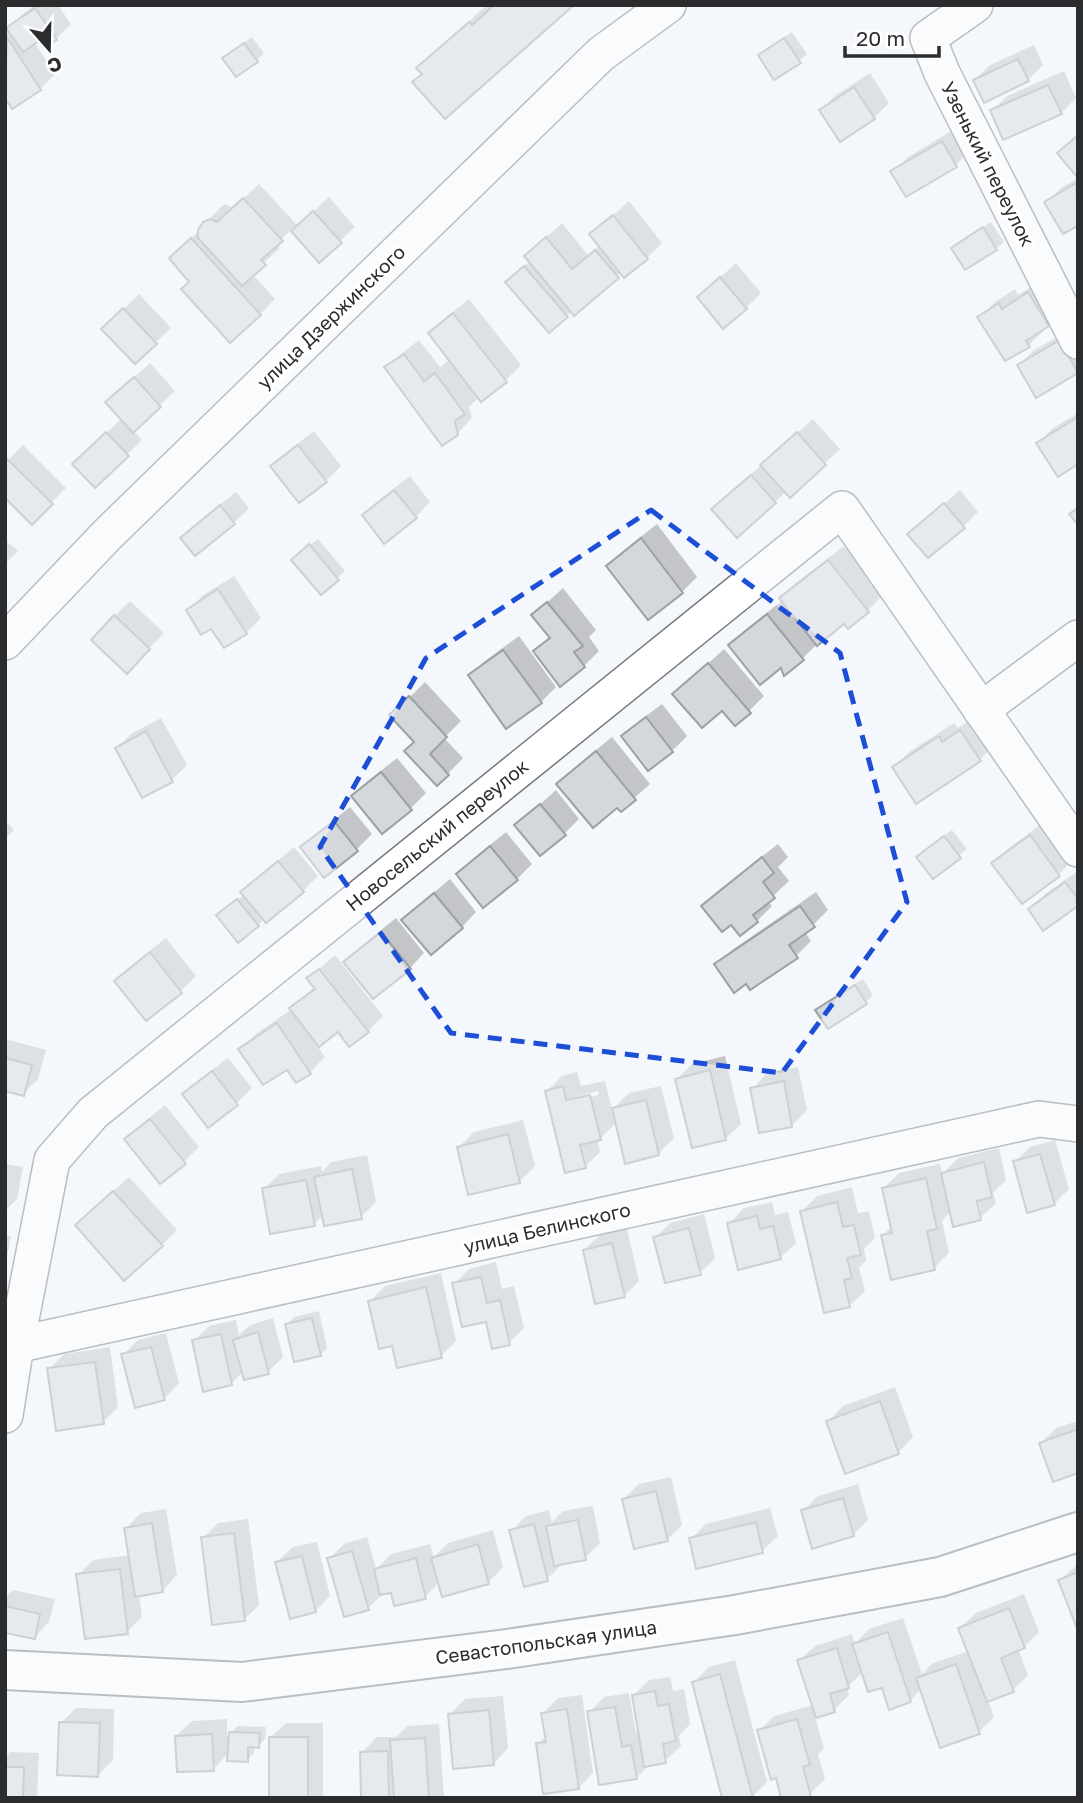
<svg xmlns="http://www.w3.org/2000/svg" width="1083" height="1803" font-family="'Golos Text',sans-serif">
	<rect width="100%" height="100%" fill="#f4f7fb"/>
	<!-- shadow -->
	<g fill="#0003" fill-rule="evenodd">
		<polygon points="35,5 58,5 71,24 56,39 40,38 34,42 55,74 40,89 5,95 5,34 10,31 9,28 24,13"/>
		<polygon points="487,5 571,5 423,74 419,68 448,40"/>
		<polygon points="792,32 807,54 799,61 760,55 767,48"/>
		<polygon points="252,37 264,53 257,60 224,58"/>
		<polygon points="1034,45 1043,65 1028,80 975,80 990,65"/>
		<polygon points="1064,71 1076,98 1061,113 992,111 1007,96"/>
		<polygon points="870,73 889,103 874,118 821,110 836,95"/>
		<polygon points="958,127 971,150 956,165 906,195 893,172 908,157"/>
		<polygon points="1078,178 1078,224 1046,203 1061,188"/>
		<polygon points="259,184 298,226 329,197 355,227 319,260 292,229 276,244 280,248 252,274 275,299 260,314 192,281 186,244 221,207 226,204 233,208"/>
		<polygon points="629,201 662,243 647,258 625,275 622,272 572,311 549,331 507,282 530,261 526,256 562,223 588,255 600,245 592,234"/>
		<polygon points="991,222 1004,242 996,249 965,268 953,248 960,241"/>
		<polygon points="736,263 761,293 746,308 699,297"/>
		<polygon points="1044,279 1063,310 1042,329 1043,331 1028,346 980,317 995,302 1015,289 1018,295"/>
		<polygon points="139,294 171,328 135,362 104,329"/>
		<polygon points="469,299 521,365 506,380 479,397 469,407 472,418 457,434 387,368 402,353 419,340 440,367 450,359 430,333 445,318"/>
		<polygon points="1075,327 1078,331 1078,371 1037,395 1019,365 1034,350"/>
		<polygon points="150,363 175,391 133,430 142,440 95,486 74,464 122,418 123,387"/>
		<polygon points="1078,413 1078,462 1038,443 1053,428"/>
		<polygon points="813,419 840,449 790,496 786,491 775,502 729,494"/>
		<polygon points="314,431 341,466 326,481 273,466 288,451"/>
		<polygon points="23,445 66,488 32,522 5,463"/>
		<polygon points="410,476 430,502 416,517 364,515 379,500"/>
		<polygon points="960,490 978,512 963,527 910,534"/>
		<polygon points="236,492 249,508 234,523 182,538 197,523"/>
		<polygon points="657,524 697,577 682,592 649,617 608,566 623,551"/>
		<polygon points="318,539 345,571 321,593 300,553"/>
		<polygon points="5,540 18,551 5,564"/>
		<polygon points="844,546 883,595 868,610 848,627 845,622 817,644 802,659 730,645 745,630 783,600 781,598 796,583"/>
		<polygon points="234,576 261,618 246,633 212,626 188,611 203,595"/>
		<polygon points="563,588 596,630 589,637 599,651 584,666 561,684 535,651 550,636 533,615"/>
		<polygon points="130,601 164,633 142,656 115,616"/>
		<polygon points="519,636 556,687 541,702 470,676 485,661"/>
		<polygon points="724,649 764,696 749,711 722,709 675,694"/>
		<polygon points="425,682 461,721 444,738 463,758 438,784 416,741 407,700"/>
		<polygon points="662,704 687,736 672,751 623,737 638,722"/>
		<polygon points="976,716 995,745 979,760 894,767 909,752 954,723 958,728"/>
		<polygon points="161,718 187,765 172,780 117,748 132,733"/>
		<polygon points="612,737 650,784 621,810 558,784 573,769"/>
		<polygon points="397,758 426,793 411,808 382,832 353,796 368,781"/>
		<polygon points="556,790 579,819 564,834 517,825"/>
		<polygon points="350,807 372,834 357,849 324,875 303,848 318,833"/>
		<polygon points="5,820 14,830 5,839"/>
		<polygon points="1045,821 1074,859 1059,874 1022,902 994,863 1009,848"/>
		<polygon points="952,830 967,849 934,877 925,850"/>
		<polygon points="506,832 532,864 517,879 483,905 458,874 473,859"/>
		<polygon points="778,844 788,857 778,867 789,881 768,901 772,906 757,921 732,922 703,906 718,891"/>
		<polygon points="294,847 318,876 303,891 266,920 265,918 258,925 226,908 245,894 243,892 258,877"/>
		<polygon points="1078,871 1078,904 1030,909 1045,894"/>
		<polygon points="450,879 476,912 462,927 404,920 419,905"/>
		<polygon points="816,892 828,910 813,925 805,932 811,941 796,956 747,982 717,965 732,950"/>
		<polygon points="396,918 424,953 410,968 345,962 360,947"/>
		<polygon points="166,938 196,976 181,991 146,1019 116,981 131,966"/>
		<polygon points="335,955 383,1016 368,1031 338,1030 317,1046 325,1057 310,1072 297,1081 287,1067 241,1049 256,1034 292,1009 307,993 315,987 309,978"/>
		<polygon points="863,979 873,995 866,1002 818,1010 825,1003"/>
		<polygon points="5,1039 46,1050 38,1079 23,1094 5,1089"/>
		<polygon points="725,1056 741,1124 725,1139 677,1079 692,1064"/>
		<polygon points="228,1058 252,1088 237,1103 185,1094 200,1079"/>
		<polygon points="798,1067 807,1110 792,1125 752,1089 767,1073"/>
		<path d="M577,1072l4,14 24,-5 7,29 17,-17 32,-7 13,52 -16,16 -41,-32 -17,17h-3l3,13 -15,15 -38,-76 15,-15zM598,1091l1,4 -33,7v-3z"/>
		<polygon points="165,1105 199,1147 184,1162 127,1139 142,1124"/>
		<polygon points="523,1120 535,1166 520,1181 470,1193 459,1147 474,1132"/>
		<polygon points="1055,1140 1069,1189 1054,1204 1015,1162 1030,1147"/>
		<path d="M999,1148l7,32 -13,13 3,10 -16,15 -29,-7 -9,10 7,32 -15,15 -51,-33 9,-9 -8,-38 15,-15 41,-9 2,10 16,-16zM976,1192l5,18h-4z"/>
		<polygon points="367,1155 376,1202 361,1217 324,1214 314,1224 264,1189 279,1174 321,1166 322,1172 331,1162"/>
		<polygon points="5,1164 23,1167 17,1199 5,1211"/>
		<polygon points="129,1177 177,1230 162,1245 92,1210"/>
		<polygon points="852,1187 858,1213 869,1211 875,1238 864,1249 866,1261 859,1268 865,1291 849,1306 802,1211 817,1196"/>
		<polygon points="772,1202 775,1215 788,1212 796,1243 780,1258 729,1224 744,1208"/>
		<polygon points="704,1214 715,1258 700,1273 655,1238 670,1223"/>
		<polygon points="627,1229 639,1281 624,1296 584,1250 600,1235"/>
		<polygon points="5,1235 11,1236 5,1267 6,1251"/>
		<polygon points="496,1262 502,1289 514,1286 524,1328 509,1343 454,1284 469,1269"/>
		<polygon points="441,1273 456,1341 441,1356 393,1343 370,1301 385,1286"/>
		<polygon points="319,1311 327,1348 320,1355 287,1325 294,1317"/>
		<polygon points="273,1318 283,1357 268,1372 243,1372 232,1383 194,1341 209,1326 236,1320 239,1335 250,1325"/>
		<polygon points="166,1333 179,1383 164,1399 123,1355 138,1340"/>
		<polygon points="110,1347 118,1407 103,1422 49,1369 64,1354"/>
		<polygon points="895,1387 913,1437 898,1453 828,1422 843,1406"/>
		<polygon points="1078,1421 1078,1472 1041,1443 1056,1428"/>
		<polygon points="671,1477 682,1525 667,1540 624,1499 639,1484"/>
		<polygon points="858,1484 868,1520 853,1535 803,1511 818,1496"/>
		<polygon points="593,1506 600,1543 585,1558 562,1564 547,1579 511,1531 526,1516 549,1510 552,1522 563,1511"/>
		<polygon points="770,1508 778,1536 762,1551 691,1539 706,1524"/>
		<polygon points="166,1509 177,1575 162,1591 139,1594 142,1617 127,1632 78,1575 93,1560 131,1555 126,1528 141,1513"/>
		<polygon points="248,1519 259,1605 244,1620 203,1538 218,1523"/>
		<polygon points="493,1530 503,1567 488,1583 439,1582 425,1597 392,1591 384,1593 368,1608 329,1559 344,1544 367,1537 376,1569 391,1554 430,1544 434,1557 448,1543"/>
		<polygon points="317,1542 330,1596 315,1611 277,1562 293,1547"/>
		<polygon points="1078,1564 1078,1626 1060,1580"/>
		<polygon points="13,1590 55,1599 49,1622 34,1638 5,1631 5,1598"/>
		<polygon points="1024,1594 1039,1632 1024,1647 1018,1649 1028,1675 1013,1690 988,1700 994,1717 979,1732 941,1746 921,1689 910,1701 883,1686 863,1672 847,1687 849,1695 834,1710 815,1716 824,1749 818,1754 825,1779 810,1794 777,1776 759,1731 774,1716 813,1705 799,1661 815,1646 852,1634 855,1644 869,1629 903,1618 922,1674 933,1663 969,1651 960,1628 976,1613"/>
		<polygon points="735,1660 767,1782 752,1797 694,1682 709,1667"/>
		<polygon points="670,1677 673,1691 684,1689 690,1724 679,1736 681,1746 665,1761 650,1764 636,1778 589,1712 604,1697 629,1693 636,1733 640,1732 634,1695 649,1680"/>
		<polygon points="582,1695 593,1773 578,1788 538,1744 546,1735 543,1713 558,1698"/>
		<polygon points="503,1696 508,1748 493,1764 450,1714 465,1699"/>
		<polygon points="76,1708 114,1709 113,1760 98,1775 61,1723"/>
		<polygon points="227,1719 227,1736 238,1726 266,1727 265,1739 258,1746 255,1746 254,1753 247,1760 230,1752 213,1769 176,1736 192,1721"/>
		<polygon points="286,1723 323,1723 323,1798 270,1798 270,1738"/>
		<polygon points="439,1724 444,1798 395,1798 395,1793 390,1798 363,1798 362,1752 377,1737 396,1737 407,1726"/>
		<polygon points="10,1752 39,1753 37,1798 5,1798 5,1757"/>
	</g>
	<!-- building -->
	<g fill="#d4d7db" stroke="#9da0a4" stroke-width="2">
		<polygon points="494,5 574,5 445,119 412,82 422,74 416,68 469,22 472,25"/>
		<polygon points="35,8 57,40 44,48 39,41 23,52 6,28"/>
		<polygon points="7,37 41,90 12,109 5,98"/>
		<polygon points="784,38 801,63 774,80 758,55"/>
		<polygon points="244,43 258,62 236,77 222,58"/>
		<polygon points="1018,59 1029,81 984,103 973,80"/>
		<polygon points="1048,85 1062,114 1003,140 990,110"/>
		<polygon points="854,87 875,119 840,142 819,110"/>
		<polygon points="1078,135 1078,177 1077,177 1057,153"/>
		<polygon points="942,141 957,167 906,197 890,171"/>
		<polygon points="1076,183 1078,226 1063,234 1044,202"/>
		<polygon points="243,198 283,241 261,260 266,265 242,286 198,238 198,230 203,222 210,219 217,222"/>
		<polygon points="313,211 342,243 319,263 291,231"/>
		<polygon points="613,215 648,259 624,278 589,234"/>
		<polygon points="983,227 997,250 965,270 951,248"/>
		<polygon points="546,237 572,269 595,250 619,278 574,316 524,256"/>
		<polygon points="191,238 261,315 230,343 181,289 189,282 169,258"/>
		<polygon points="524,266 568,317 549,333 505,282"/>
		<polygon points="720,277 747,309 723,329 697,297"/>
		<polygon points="1028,292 1049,326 1026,341 1030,347 1005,361 977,317 999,303 1002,309"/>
		<polygon points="123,308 157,344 135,364 101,329"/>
		<polygon points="453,313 507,382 481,402 428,333"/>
		<polygon points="1060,340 1078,373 1036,398 1017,365"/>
		<polygon points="404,354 424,381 435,373 465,414 455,421 458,435 442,446 384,367"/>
		<polygon points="134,377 161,407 133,433 105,402"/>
		<polygon points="1078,417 1078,464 1058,477 1036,443"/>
		<polygon points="106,432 129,456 95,488 72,464"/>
		<polygon points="797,432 826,465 790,498 760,465"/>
		<polygon points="298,445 327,482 299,503 270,466"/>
		<polygon points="7,459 53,504 32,525 5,498 5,461"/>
		<polygon points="751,475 776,503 737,538 711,509"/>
		<polygon points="394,490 417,518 384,544 362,515"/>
		<polygon points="944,503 965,528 928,558 907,534"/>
		<polygon points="220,505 235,524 195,556 180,538"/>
		<polygon points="1078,508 1078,525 1069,514"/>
		<polygon points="641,538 683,593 648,620 606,566"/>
		<polygon points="309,544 339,580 321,595 291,560"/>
		<polygon points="828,560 869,612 848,629 844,624 817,646 779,598"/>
		<polygon points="218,589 247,634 224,648 211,629 201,635 186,610"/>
		<polygon points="547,602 583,646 574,652 585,667 560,687 533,651 550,638 531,615"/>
		<polygon points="767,614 804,660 784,676 781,668 760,685 728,645"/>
		<polygon points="114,615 150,649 127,674 91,640"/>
		<polygon points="503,650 542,703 506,729 468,675"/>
		<polygon points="708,663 751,713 735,726 722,711 702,728 672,694"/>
		<polygon points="409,696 447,737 430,754 449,775 437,786 404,751 414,742 389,715"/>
		<polygon points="646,717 673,752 648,771 621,736"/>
		<polygon points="960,730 981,761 916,804 892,767 939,736 942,742"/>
		<polygon points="146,731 173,782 142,798 115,748"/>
		<polygon points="596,751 636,800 621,812 617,808 593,828 556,784"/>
		<polygon points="381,772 412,810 382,834 351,796"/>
		<polygon points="540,804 566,835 540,856 514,825"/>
		<polygon points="334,821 358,851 324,878 300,847"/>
		<polygon points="1030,835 1060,876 1022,904 991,863"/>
		<polygon points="944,836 961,858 933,879 916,857"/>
		<polygon points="490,846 518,880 483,908 456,874"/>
		<polygon points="762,857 774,873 763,882 775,898 753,915 758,922 740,936 731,925 722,932 701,906"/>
		<polygon points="278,861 304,892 266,923 240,892"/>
		<polygon points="1065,882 1078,899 1078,906 1043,931 1028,909"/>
		<polygon points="434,893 463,928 431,955 401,920"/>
		<polygon points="237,899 259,926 238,943 216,915"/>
		<polygon points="800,906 815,927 789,945 798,958 750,990 746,984 734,993 714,964"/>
		<polygon points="381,932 411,969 373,999 343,962"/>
		<polygon points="150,952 182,993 146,1021 114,981"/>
		<polygon points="319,969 369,1032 349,1047 338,1032 319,1047 289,1008 315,989 306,978"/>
		<polygon points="855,985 867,1004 828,1029 815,1010"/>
		<polygon points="277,1023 311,1074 296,1083 287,1070 263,1085 238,1049"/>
		<polygon points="5,1058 32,1065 24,1096 5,1091"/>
		<polygon points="710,1070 726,1140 692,1148 675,1079"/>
		<polygon points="212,1071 238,1105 208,1128 182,1094"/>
		<polygon points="784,1081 792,1127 759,1133 750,1088"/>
		<polygon points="563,1086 566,1100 590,1095 601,1140 580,1145 586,1168 565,1173 545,1091"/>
		<polygon points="646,1100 659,1155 625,1164 612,1108"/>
		<polygon points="150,1119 186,1164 160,1184 124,1139"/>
		<polygon points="508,1134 520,1183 468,1195 457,1147"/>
		<polygon points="1040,1154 1055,1205 1027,1213 1013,1161"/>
		<polygon points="984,1162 992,1197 977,1201 981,1220 953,1227 941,1173"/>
		<polygon points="352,1169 362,1219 324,1226 314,1177"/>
		<polygon points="926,1178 937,1229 927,1231 935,1270 891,1280 881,1235 892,1233 882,1188"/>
		<polygon points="306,1180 315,1226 270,1234 262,1188"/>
		<polygon points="113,1191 163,1246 124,1281 75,1225"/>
		<polygon points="837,1202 843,1227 854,1225 861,1255 847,1258 852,1278 844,1280 850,1307 824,1313 800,1211"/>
		<polygon points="757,1216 760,1229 773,1226 781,1259 738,1270 727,1223"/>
		<polygon points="689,1228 701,1275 665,1283 653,1237"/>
		<polygon points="612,1243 625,1297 595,1304 583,1250"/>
		<polygon points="481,1277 487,1303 500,1300 510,1345 492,1349 486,1322 462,1327 452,1283"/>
		<polygon points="426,1287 442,1358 397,1368 392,1346 379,1349 368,1301"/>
		<polygon points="312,1318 321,1356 294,1362 285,1324"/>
		<polygon points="258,1332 269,1374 244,1380 233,1340"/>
		<polygon points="221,1334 232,1385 203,1392 192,1340"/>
		<polygon points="151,1347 165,1400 135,1408 121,1354"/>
		<polygon points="95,1362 104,1424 56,1431 47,1368"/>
		<polygon points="880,1401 899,1454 845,1474 826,1421"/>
		<polygon points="1078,1429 1078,1473 1053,1482 1039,1443"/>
		<polygon points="656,1491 668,1541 634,1549 622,1499"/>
		<polygon points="843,1498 854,1536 812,1549 801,1510"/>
		<polygon points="578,1520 586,1560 554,1566 546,1526"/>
		<polygon points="756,1522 763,1553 696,1569 689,1538"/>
		<polygon points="152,1523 163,1592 135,1597 124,1528"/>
		<polygon points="534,1524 548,1581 524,1587 509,1530"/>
		<polygon points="234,1533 245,1621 212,1625 201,1537"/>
		<polygon points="478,1544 489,1584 442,1597 431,1558"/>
		<polygon points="352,1551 369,1610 344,1617 327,1558"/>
		<polygon points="302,1556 316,1612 290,1619 275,1562"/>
		<polygon points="416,1558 426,1599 394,1606 391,1593 380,1595 374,1569"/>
		<polygon points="120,1569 128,1634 85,1639 76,1574"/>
		<polygon points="1078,1572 1078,1631 1058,1580"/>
		<polygon points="5,1606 40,1614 35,1639 5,1633"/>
		<polygon points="1009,1608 1025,1648 1001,1658 1014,1692 987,1702 958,1628"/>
		<polygon points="888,1632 911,1702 889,1710 882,1688 868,1692 852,1644"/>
		<polygon points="837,1648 849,1688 830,1694 835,1712 816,1718 797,1660"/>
		<polygon points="956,1664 980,1734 940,1748 916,1678"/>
		<polygon points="720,1674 753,1798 722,1798 692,1682"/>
		<polygon points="655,1691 658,1706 669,1704 676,1741 663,1744 666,1763 644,1767 632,1695"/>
		<polygon points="615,1707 622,1747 631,1745 637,1779 599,1785 587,1711"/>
		<polygon points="567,1709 579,1789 543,1794 536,1743 546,1742 541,1713"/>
		<polygon points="489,1710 494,1765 453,1769 448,1714"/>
		<polygon points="797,1719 810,1765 803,1767 811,1796 804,1798 781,1798 776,1778 771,1780 757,1730"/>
		<polygon points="59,1722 100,1723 98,1777 57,1775"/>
		<polygon points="229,1732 260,1733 259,1748 248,1747 248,1762 227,1761"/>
		<polygon points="212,1734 214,1771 177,1772 175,1736"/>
		<rect x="269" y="1737" width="39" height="61"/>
		<polygon points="425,1738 429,1798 394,1798 390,1740"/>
		<polygon points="388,1751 389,1798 361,1798 360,1752"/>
		<polygon points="5,1767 24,1767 23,1798 5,1798"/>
	</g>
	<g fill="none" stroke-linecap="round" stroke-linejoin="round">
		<defs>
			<g id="minor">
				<polyline points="975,5 928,38 942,73 1078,341"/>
				<polyline points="5,642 107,535 601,54 668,5"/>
				<polyline points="981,710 1078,638"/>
				<polyline points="16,1345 1039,1119 1078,1124"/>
				<polyline points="5,1415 16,1345 52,1160 93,1113 842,509 1078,849"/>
			</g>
			<polyline id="secondary" points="5,1670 242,1682 507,1649 735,1615 940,1577 1078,1532"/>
		</defs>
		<!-- minor casing -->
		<use href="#minor" stroke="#75787b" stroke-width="38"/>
		<!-- secondary casing -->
		<use href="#secondary" stroke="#75787b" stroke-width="42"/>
		<!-- minor -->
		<use href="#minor" stroke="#fff" stroke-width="35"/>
		<!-- secondary -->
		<use href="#secondary" stroke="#fff" stroke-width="38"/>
	</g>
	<!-- marked area -->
	<path d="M0 0H1083V1803H0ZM651,510l189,143 67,249 -125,171 -331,-40 -131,-186 106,-189z" fill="#f4f7fb" fill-opacity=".55" fill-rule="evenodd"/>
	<path fill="none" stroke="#1d4ed8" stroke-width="5" stroke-dasharray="14 9" stroke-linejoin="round" d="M651,510l189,143 67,249 -125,171 -331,-40 -131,-186 106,-189z"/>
	<g text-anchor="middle" stroke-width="6" stroke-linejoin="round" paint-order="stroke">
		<!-- street labels -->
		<g font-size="19" fill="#2b2c2e" stroke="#fff">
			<text transform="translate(988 164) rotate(63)" y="7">Узенький переулок</text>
			<text transform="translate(331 317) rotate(-44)" y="7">улица Дзержинского</text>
			<text transform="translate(437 835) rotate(-39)" y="7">Новосельский переулок</text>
			<text transform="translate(547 1228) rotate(-13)" y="7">улица Белинского</text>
			<text transform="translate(546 1642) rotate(-8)" y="7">Севастопольская улица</text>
		</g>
	</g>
	<!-- border -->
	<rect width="1083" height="1803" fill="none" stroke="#2b2c2e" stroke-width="14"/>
	<!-- north arrow -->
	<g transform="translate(49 49) rotate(160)" stroke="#ffffff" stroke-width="5" paint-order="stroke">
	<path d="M0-5L12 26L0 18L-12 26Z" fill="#2b2c2e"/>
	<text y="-10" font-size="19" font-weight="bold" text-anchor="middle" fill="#2b2c2e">С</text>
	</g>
	<!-- scale -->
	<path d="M845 46v10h94v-10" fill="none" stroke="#2b2c2e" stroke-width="3.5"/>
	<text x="856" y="46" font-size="21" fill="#2b2c2e" stroke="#ffffff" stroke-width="5" paint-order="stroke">20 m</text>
</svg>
